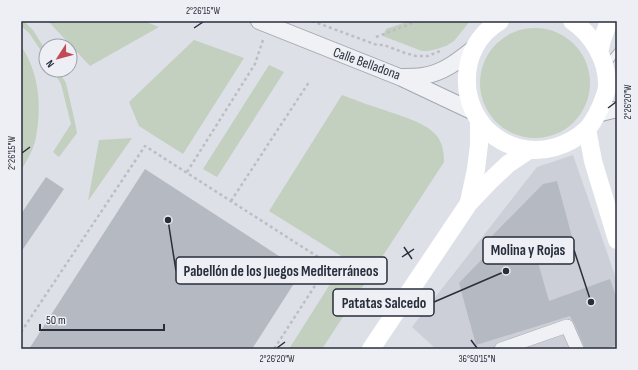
<svg xmlns="http://www.w3.org/2000/svg" width="638" height="370" font-family="'Sofia Sans Condensed',sans-serif">
	<rect width="100%" height="100%" fill="#dde0e6"/>
	<!-- built -->
	<polygon fill="#cccfd7" points="573,155 617,281 617,349 436,349 412,327 537,167"/>
	<!-- green -->
	<g fill="#c3cfbf">
		<polygon points="21,21 24,21 33,30 46,51 46,58 29,33 21,26"/>
		<polygon points="48,21 144,21 159,27 90,66"/>
		<polygon points="409,21 470,21 454,41 446,46 437,49 428,51 422,51 383,36 386,29"/>
		<circle cx="535" cy="83" r="55"/>
		<polygon points="194,40 244,58 183,154 139,126 129,102"/>
		<path d="M21,46c18,26 21,60 15,91 -2,12 -9,23 -15,34z"/>
		<polygon points="269,65 284,72 217,177 203,169"/>
		<polygon points="53,70 58,70 66,83 74,118 77,133 59,157 53,152 71,124 61,84"/>
		<path d="M342,95c15,6 30,11 45,16 14,5 40,12 50,25 6,8 7,17 7,26l-122,187h-33l57,-90 -77,-48z"/>
		<polygon points="132,138 88,201 99,140"/>
	</g>
	<!-- building -->
	<g fill="#b5b9c2">
		<polygon points="145,169 302,271 252,349 29,349"/>
		<polygon points="46,177 64,189 21,252 21,214"/>
		<polygon points="557,181 575,248 537,259 549,301 610,279 617,299 617,345 605,349 585,349 584,346 574,323 572,320 570,316 476,345 459,283 492,249 490,238 543,184"/>
	</g>
	<g fill="none" stroke-linecap="round" stroke-linejoin="round">
		<defs>
			<polyline id="service" points="607,64 617,52"/>
			<polyline id="minor" points="501,349 567,326 577,349"/>
			<g id="tertiary">
				<polyline points="259,21 402,78 474,112"/>
				<path d="M403,77c7,0 13,0 20,-1 20,-3 35,-15 50,-27"/>
				<polyline points="597,114 613,110 617,110"/>
			</g>
		</defs>
		<!-- service casing -->
		<use href="#service" stroke="#a3a7af" stroke-width="8"/>
		<!-- minor casing -->
		<use href="#minor" stroke="#a3a7af" stroke-width="14"/>
		<!-- tertiary casing -->
		<use href="#tertiary" stroke="#a3a7af" stroke-width="18"/>
		<!-- path -->
		<g stroke="#bcbec5" stroke-width="2.5" stroke-dasharray="3 3" stroke-linecap="butt">
			<polyline points="312,21 377,45 384,45 405,53 416,56 428,56 440,51"/>
			<polyline points="376,37 418,21"/>
			<polyline points="187,172 255,64 263,40"/>
			<polyline points="231,201 309,82"/>
			<polyline points="21,332 145,146 329,264 274,349"/>
		</g>
		<!-- service -->
		<use href="#service" stroke="#f0f1f5" stroke-width="6"/>
		<!-- minor -->
		<use href="#minor" stroke="#f0f1f5" stroke-width="13"/>
		<!-- tertiary -->
		<use href="#tertiary" stroke="#f0f1f5" stroke-width="16"/>
		<!-- secondary -->
		<g stroke="#fff" stroke-width="18">
			<path d="M500,21c-22,13 -34,36 -33,61 0,18 8,36 21,49 10,9 18,13 31,17 24,6 50,-2 68,-19 6,-6 10,-15 14,-23 2,-6 6,-14 6,-20 1,-25 -15,-52 -35,-65"/>
			<polyline points="599,52 602,40 609,21"/>
			<polyline points="587,129 593,161 617,240"/>
			<polyline points="469,202 476,169 479,145 479,122"/>
			<polyline points="371,349 469,203 489,182 508,164 529,150"/>
		</g>
	</g>
	<!-- ticks -->
	<path fill="none" stroke="#282e3b" stroke-width="1.5" d="M194,28l9,-6M608,108l8,-6M22,153l8,-6M404,247l8,12M402,257l12,-8M471,340l6,8M277,348l8,-6"/>
	<g text-anchor="middle" stroke-width="3.5" stroke-linejoin="round" paint-order="stroke">
		<!-- street labels -->
		<g font-size="14" fill="#282e3b" stroke="#edeff4">
			<text transform="translate(367 63) rotate(20)" y="5">Calle Belladona</text>
		</g>
	</g>
	<!-- callouts -->
	<path fill="none" stroke="#282e3b" stroke-width="1.5" d="M591 302L574 250M168 220L176 271M506 271L434 302"/>
	<g fill="#282e3b" stroke="#edeff4" stroke-width="1.5">
		<circle cx="591" cy="302" r="4"/>
		<circle cx="168" cy="220" r="4"/>
		<circle cx="506" cy="271" r="4"/>
	</g>
	<g fill="#edeff4" stroke="#282e3b" stroke-width="1.5">
		<rect x="483" y="237" width="91" height="27" rx="4"/>
		<rect x="176" y="257" width="211" height="27" rx="4"/>
		<rect x="333" y="289" width="101" height="27" rx="4"/>
	</g>
	<g font-size="15" text-anchor="middle" font-weight="bold" fill="#282e3b">
		<text x="528" y="255">Molina y Rojas</text>
		<text x="281" y="276">Pabellón de los Juegos Mediterráneos</text>
		<text x="384" y="308">Patatas Salcedo</text>
	</g>
	<!-- border -->
	<rect width="638" height="370" fill="none" stroke="#edeff4" stroke-width="44"/>
	<!-- north arrow -->
	<g transform="translate(58 58) rotate(234)"><circle r="19" fill="#edeff4" stroke="#9ea2aa"/>
	<path d="M0-3L7 15L0 10L-7 15Z" fill="#c14c58"/>
	<text y="-6" font-size="11" font-weight="bold" text-anchor="middle" fill="#282e3b">N</text>
	</g>
	<!-- scale -->
	<path d="M40 324v6h124v-6" fill="none" stroke="#282e3b" stroke-width="2"/>
	<text x="46" y="324" font-size="12" fill="#282e3b" stroke="#edeff4" stroke-width="3" paint-order="stroke">50 m</text>
	<rect x="22" y="22" width="594" height="326" fill="none" stroke="#282e3b" stroke-width="1.5"/>
	<g font-size="10" text-anchor="middle" fill="#282e3b">
		<text x="203" y="14">2°26'15"W</text>
		<text transform="translate(627 102) rotate(-90)" y="4">2°26'20"W</text>
		<text transform="translate(11 153) rotate(-90)" y="4">2°26'15"W</text>
		<text x="277" y="362">2°26'20"W</text>
		<text x="477" y="362">36°50'15"N</text>
	</g>
</svg>
